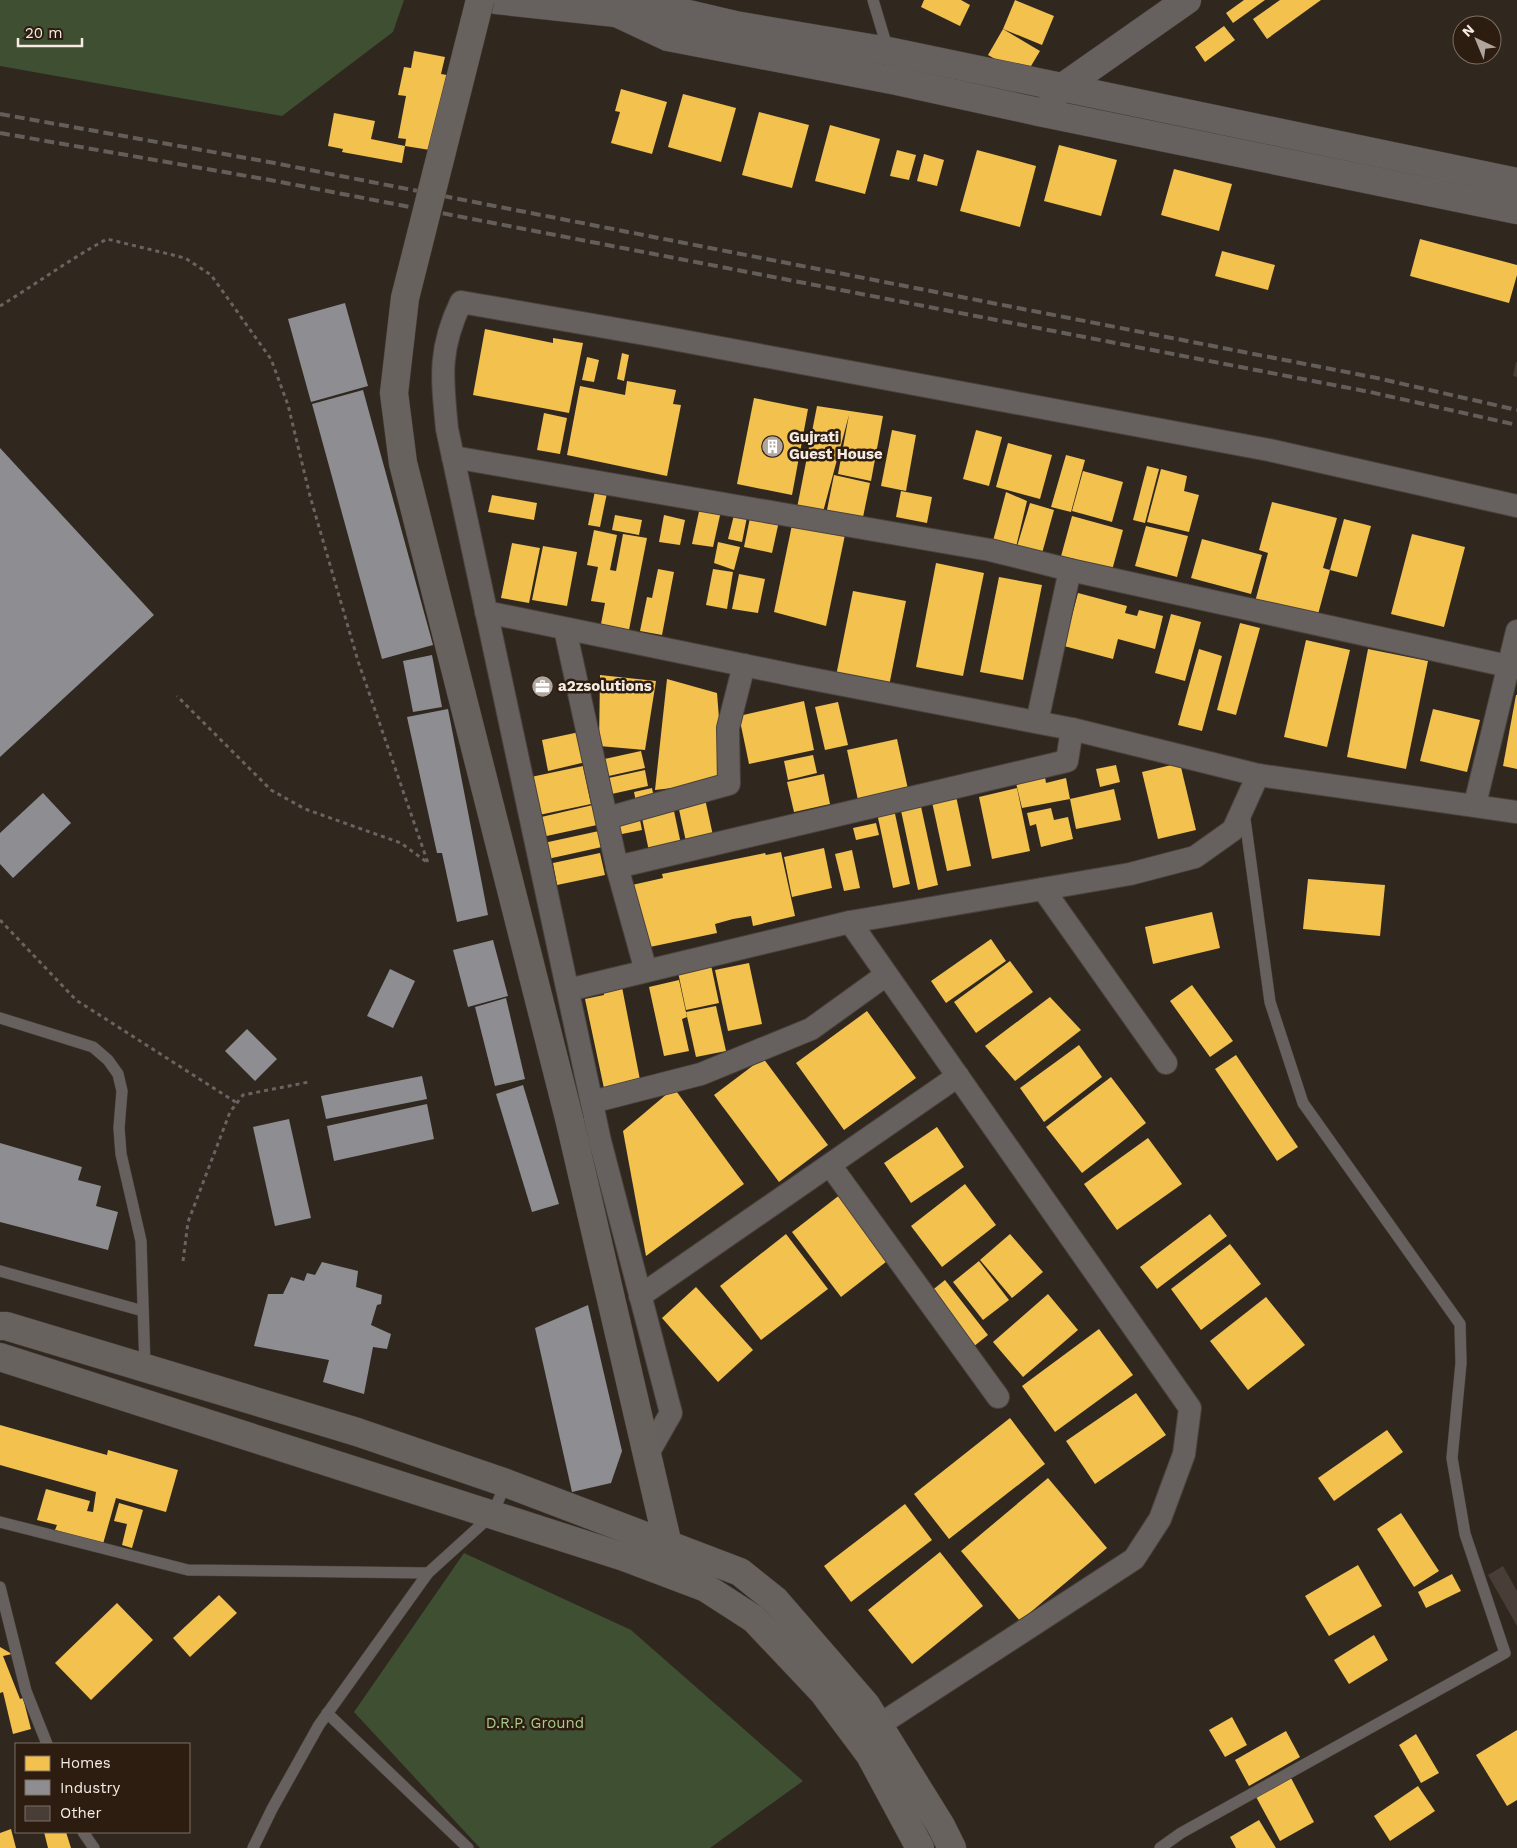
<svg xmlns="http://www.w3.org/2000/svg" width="1517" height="1848" font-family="'Work Sans',sans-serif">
	<rect width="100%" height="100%" fill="#30271f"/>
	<!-- green -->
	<g fill="#3f4f31">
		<polygon points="0,0 404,0 393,32 282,116 0,66"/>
		<polygon points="464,1553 631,1630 803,1781 710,1848 480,1848 354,1712"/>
	</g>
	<!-- homes -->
	<g fill="#f2c14e">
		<polygon points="924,0 961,0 970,5 960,26 921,7"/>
		<polygon points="1015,0 1054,16 1042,45 1003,29"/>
		<polygon points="1244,0 1265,0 1233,23 1226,13"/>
		<polygon points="1280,0 1321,0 1267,39 1253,19"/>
		<polygon points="1224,26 1235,40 1205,62 1195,47"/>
		<polygon points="1003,29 1040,51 1025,76 988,55"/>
		<polygon points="414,51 445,57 441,74 447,75 430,150 405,146 406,139 398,138 406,96 398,95 404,67 411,68"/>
		<polygon points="621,89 667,102 652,154 611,143 620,112 615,111"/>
		<polygon points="683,94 736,108 721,162 668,147"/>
		<polygon points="759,112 809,125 792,188 742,175"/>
		<polygon points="334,113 375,121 371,139 405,146 402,163 342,152 343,149 328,146"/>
		<polygon points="830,125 880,139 865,194 815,181"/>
		<polygon points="1059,145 1117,160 1101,216 1044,201"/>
		<polygon points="897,150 916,155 909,180 890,176"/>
		<polygon points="977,150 1036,166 1020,227 960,211"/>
		<polygon points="924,154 944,160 937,186 917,181"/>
		<polygon points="1174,169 1232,184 1219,231 1161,215"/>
		<polygon points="1420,239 1517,265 1517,275 1509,303 1410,276"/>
		<polygon points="1222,251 1275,265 1268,290 1215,276"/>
		<polygon points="485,329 553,343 553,338 583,343 569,413 473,395"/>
		<polygon points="622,353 629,355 624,381 617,379"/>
		<polygon points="587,357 599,360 594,382 582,380"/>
		<polygon points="627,381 676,390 673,404 681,405 667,476 567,455 580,386 625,395"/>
		<polygon points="754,398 808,409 792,495 737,484"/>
		<polygon points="817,406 883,416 871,481 838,474 849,415 823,512 797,508"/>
		<polygon points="544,413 567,418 560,454 537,450"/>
		<polygon points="892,430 916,435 906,491 881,486"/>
		<polygon points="976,430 1002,437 989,486 963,479"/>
		<polygon points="1008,443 1052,455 1040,499 996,487"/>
		<polygon points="1066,455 1085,460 1071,512 1051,507"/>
		<polygon points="1147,466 1159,469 1145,523 1133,520"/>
		<polygon points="1161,469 1187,476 1184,491 1199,495 1189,532 1147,522"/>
		<polygon points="1083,471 1123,482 1112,522 1072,511"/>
		<polygon points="834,475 870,483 862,522 826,515"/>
		<polygon points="595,491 607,493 600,527 588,525"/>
		<polygon points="901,491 932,497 927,523 896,517"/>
		<polygon points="1006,492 1027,501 1016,547 993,541"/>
		<polygon points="492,495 537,503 534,520 488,512"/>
		<polygon points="1272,502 1337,518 1323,568 1330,570 1317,618 1255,602 1268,553 1259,550"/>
		<polygon points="1030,503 1054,510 1041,557 1016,550"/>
		<polygon points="700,507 721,511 713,547 692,544"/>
		<polygon points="735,511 748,512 742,542 728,539"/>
		<polygon points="751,513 779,521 772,553 744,547"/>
		<polygon points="615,515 642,520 639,535 612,530"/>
		<polygon points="664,515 685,520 680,545 659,542"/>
		<polygon points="1072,516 1123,530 1111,574 1060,560"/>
		<polygon points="1344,519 1371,526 1357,577 1330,570"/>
		<polygon points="793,520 846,530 826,626 774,612"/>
		<polygon points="1146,526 1188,536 1177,577 1135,566"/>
		<polygon points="594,530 617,535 610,570 616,571 623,534 647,538 629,630 601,624 605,603 591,601 598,567 587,565"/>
		<polygon points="1412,534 1465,547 1444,627 1391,614"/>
		<polygon points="1202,539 1262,555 1251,594 1191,578"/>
		<polygon points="718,542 740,547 734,570 714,563"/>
		<polygon points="512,543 540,548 529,603 501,598"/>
		<polygon points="543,546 577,552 567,606 532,600"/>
		<polygon points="936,563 984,573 963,676 916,667"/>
		<polygon points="658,569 674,572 662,635 640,631 647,597 652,598"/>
		<polygon points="713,569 733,572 727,609 706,605"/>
		<polygon points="739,574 765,579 758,613 732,609"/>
		<polygon points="999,577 1042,585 1023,680 980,672"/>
		<polygon points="853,591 906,601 889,686 836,676"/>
		<polygon points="1078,593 1127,606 1125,613 1137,616 1139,610 1163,616 1155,649 1118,639 1113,659 1064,646"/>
		<polygon points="1171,614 1201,622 1185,681 1155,673"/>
		<polygon points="1240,623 1260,628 1236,715 1217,710"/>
		<polygon points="1306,640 1350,650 1327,747 1284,737"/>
		<polygon points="1199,649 1222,656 1202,731 1178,725"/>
		<polygon points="1368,649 1428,661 1406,769 1347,757"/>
		<polygon points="600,675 656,681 645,750 599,746"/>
		<polygon points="667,679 717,693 724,782 655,790"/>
		<polygon points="1516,695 1517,695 1517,769 1503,766"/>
		<polygon points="804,701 814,750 749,764 739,716"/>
		<polygon points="838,702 848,745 825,750 815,707"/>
		<polygon points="1433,709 1480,720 1467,772 1420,761"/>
		<polygon points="584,731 590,761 548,771 542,740"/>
		<polygon points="897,739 908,789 858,800 847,750"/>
		<polygon points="641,751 645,768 604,777 600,760"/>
		<polygon points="813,755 817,773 788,780 784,761"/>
		<polygon points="1180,763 1196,830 1158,839 1142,772"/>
		<polygon points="1116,765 1120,782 1100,787 1096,769"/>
		<polygon points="583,766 591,804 539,815 531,777"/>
		<polygon points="645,770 648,786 607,795 604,779"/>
		<polygon points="824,774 830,804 794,812 787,782"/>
		<polygon points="1045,777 1046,783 1066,778 1070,799 1022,808 1016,783"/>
		<polygon points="652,788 655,803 637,807 634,792"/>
		<polygon points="1017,788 1030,851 992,859 979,797"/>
		<polygon points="1114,789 1121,820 1076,829 1070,799"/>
		<polygon points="956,796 971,866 947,871 932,802"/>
		<polygon points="705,799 714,840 687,846 678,805"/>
		<polygon points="920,802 938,885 918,890 900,806"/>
		<polygon points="593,805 597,825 542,837 537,818"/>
		<polygon points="1051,808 1054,820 1068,817 1073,839 1041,847 1036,824 1030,826 1027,813"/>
		<polygon points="894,809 910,884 893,888 877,813"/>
		<polygon points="674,811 682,849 650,856 642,818"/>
		<polygon points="640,820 642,830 617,835 615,825"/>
		<polygon points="876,823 879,835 856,840 853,828"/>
		<polygon points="599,831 602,847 543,860 539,844"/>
		<polygon points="824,848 832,888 792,897 784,857"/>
		<polygon points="852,850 860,888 844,891 835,854"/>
		<polygon points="781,852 795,916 753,926 751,916 733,919 715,924 717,933 645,948 632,885 663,878 662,874 765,853 766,855"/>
		<polygon points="600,853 605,875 557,885 553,863"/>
		<polygon points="1308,879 1385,885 1380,936 1303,929"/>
		<polygon points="1212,912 1220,948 1153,964 1145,927"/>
		<polygon points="991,939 1006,961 946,1003 931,981"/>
		<polygon points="1010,961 1033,992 976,1033 954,1002"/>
		<polygon points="749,963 762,1024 728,1031 715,970"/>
		<polygon points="711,965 719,1003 686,1010 678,972"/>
		<polygon points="679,980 687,1017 682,1019 689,1051 664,1056 649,987"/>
		<polygon points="1192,985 1233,1041 1210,1057 1170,1001"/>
		<polygon points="622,987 641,1085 605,1093 585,999 604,995 603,991"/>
		<polygon points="1050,997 1081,1030 1015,1081 985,1046"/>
		<polygon points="716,1006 726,1051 696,1057 686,1012"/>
		<polygon points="867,1011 916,1078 844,1130 796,1063"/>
		<polygon points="1079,1045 1102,1077 1044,1122 1020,1088"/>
		<polygon points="1236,1055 1298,1147 1277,1161 1215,1069"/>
		<polygon points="763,1058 828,1145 779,1182 714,1095"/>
		<polygon points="1111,1077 1146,1123 1082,1173 1046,1127"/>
		<polygon points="674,1088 744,1184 646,1256 623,1131"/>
		<polygon points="937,1127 964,1167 911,1203 884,1163"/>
		<polygon points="1148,1138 1182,1184 1117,1230 1084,1184"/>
		<polygon points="965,1184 996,1225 942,1267 911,1226"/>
		<polygon points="841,1194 891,1258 841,1297 792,1232"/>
		<polygon points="1210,1214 1227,1236 1157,1289 1140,1267"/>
		<polygon points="786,1234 828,1289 761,1340 720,1286"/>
		<polygon points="1010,1234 1043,1272 1012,1298 980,1260"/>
		<polygon points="1230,1244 1261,1284 1201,1330 1171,1289"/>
		<polygon points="979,1261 1009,1300 983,1320 953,1282"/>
		<polygon points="945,1280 988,1335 973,1347 930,1292"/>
		<polygon points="696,1287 753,1350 718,1382 662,1318"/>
		<polygon points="1048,1294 1078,1330 1023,1377 993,1342"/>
		<polygon points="1266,1297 1305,1345 1248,1390 1210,1341"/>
		<polygon points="1099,1329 1133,1375 1055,1432 1022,1386"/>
		<polygon points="1136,1393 1166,1435 1095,1484 1066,1441"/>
		<polygon points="1010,1418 1045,1464 949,1539 914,1494"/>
		<polygon points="0,1425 107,1455 108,1450 178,1470 166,1512 116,1498 103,1544 55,1530 57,1525 37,1520 46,1489 90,1501 87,1511 93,1512 96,1492 0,1465"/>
		<polygon points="1387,1430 1403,1452 1334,1501 1318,1478"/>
		<polygon points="1048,1478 1107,1548 1020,1621 961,1551"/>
		<polygon points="119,1503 143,1510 132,1548 122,1545 127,1524 114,1521"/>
		<polygon points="905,1504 932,1540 851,1602 824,1566"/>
		<polygon points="1401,1513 1439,1571 1414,1587 1377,1529"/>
		<polygon points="940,1552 983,1606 912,1664 868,1610"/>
		<polygon points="1358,1565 1382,1606 1329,1636 1305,1596"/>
		<polygon points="1452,1574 1461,1591 1426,1608 1418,1592"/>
		<polygon points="219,1595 237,1613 190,1657 173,1638"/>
		<polygon points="117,1603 153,1640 91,1700 55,1663"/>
		<polygon points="1374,1635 1388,1660 1349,1684 1334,1660"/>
		<polygon points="0,1647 12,1654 3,1656 20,1699 23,1698 31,1729 13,1734 3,1692 0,1693"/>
		<polygon points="1232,1717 1247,1745 1225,1757 1209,1730"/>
		<polygon points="1517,1730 1517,1800 1507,1806 1476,1755"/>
		<polygon points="1286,1731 1300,1757 1249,1786 1235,1760"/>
		<polygon points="1416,1734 1439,1773 1421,1783 1399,1745"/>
		<polygon points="1290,1776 1314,1822 1280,1841 1255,1795"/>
		<polygon points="1418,1786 1435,1811 1390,1841 1374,1816"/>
		<polygon points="1259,1820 1276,1848 1236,1848 1230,1837"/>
		<polygon points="11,1829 16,1848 0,1848 0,1833"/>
		<polygon points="44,1832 66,1832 71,1848 48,1848"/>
	</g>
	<!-- industry -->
	<g fill="#8d8d92">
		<polygon points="345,303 368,386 311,402 288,319"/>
		<polygon points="363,390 433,645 382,659 312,404"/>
		<polygon points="0,448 154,615 0,757"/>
		<polygon points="432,655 442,707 413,712 403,661"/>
		<polygon points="448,709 488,915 457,922 442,853 437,853 407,717"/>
		<polygon points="43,793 71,823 13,878 0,864 0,833"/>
		<polygon points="493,940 508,996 468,1007 453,950"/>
		<polygon points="390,969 415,981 393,1028 367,1016"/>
		<polygon points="506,998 525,1079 495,1086 475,1007"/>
		<polygon points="247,1029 277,1059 255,1081 225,1051"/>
		<polygon points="422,1076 427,1099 326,1119 321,1096"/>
		<polygon points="523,1085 559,1204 532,1212 496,1094"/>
		<polygon points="427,1104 434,1139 334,1161 327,1126"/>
		<polygon points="289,1119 311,1218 275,1226 253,1127"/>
		<polygon points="0,1143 82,1167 78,1180 101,1186 96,1206 118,1212 108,1250 0,1222"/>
		<polygon points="322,1262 358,1271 356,1287 382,1295 381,1304 377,1305 371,1325 391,1334 387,1349 373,1347 364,1394 323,1382 329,1360 254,1346 268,1294 283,1294 291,1277 304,1281 307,1273 315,1275"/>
		<polygon points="588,1305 622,1451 611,1483 572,1492 535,1328"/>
	</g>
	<!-- building -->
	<g fill="#493d37">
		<polygon points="1516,362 1517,362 1517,377 1513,376"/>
		<polygon points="1503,1566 1517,1591 1517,1626 1488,1575"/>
	</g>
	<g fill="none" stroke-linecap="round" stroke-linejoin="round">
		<defs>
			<g id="service">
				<polyline points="873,0 888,50"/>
				<polyline points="0,1018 93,1047 108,1060 118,1074 122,1091 119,1128 121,1154 141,1241 145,1368"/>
				<polyline points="0,1271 143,1311"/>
				<polyline points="0,1522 188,1570 428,1573"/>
				<polyline points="0,1587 26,1691 47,1744"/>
				<polyline points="327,1713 468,1848"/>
				<polyline points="83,1832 94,1848"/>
				<polyline points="253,1848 272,1809 319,1725 428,1573 492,1515 506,1483"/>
				<polyline points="1160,1848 1181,1833 1505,1653 1465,1534 1452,1458 1461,1363 1460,1324 1303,1103 1270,1002 1244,812"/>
			</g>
			<g id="minor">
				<polyline points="453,457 990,550 1070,570 1517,668"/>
				<polyline points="486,612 797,676 1072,729 1258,775 1517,812"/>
				<polyline points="565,629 617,867 646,971"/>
				<polyline points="1037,722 1070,570"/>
				<polyline points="1475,804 1517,631"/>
				<polyline points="607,818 729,784 728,728 744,665"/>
				<polyline points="617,867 1067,761 1072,729"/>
				<polyline points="1043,889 1166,1063"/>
				<polyline points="850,922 1190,1408 1184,1454 1160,1519 1134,1559 879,1725"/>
				<polyline points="568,990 850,922 1130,874 1195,857 1233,830 1258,775"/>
				<polyline points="592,1102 701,1074 811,1029 886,975"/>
				<polyline points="830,1165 998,1397"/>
				<polyline points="640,1296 958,1076"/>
				<path d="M647,1455l24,-42 -71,-272 -153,-712c-5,-51 -9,-79 14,-127l201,35 607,113 248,56"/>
			</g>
			<g id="tertiary">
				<polyline points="496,0 616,13 667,9 735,25 888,51 1517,182"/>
				<polyline points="619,14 668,37 897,81 1039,112 1517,210"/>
				<polyline points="1053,96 1060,89 1187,0"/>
			</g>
			<g id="secondary">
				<polyline points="570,1122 671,1558"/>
				<polyline points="0,1326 6,1326 357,1432 506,1483 740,1572 775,1600 866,1705 941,1826 952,1848"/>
				<polyline points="0,1357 624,1557 706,1588 754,1619 823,1692 870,1755 920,1848"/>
			</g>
		</defs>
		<!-- service casing -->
		<use href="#service" stroke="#4a423c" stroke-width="12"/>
		<!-- minor casing -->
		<use href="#minor" stroke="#4a423c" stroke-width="24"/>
		<!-- tertiary casing -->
		<use href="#tertiary" stroke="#4a423c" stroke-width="29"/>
		<!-- secondary casing -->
		<use href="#secondary" stroke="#4a423c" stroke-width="29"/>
		<!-- path -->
		<g stroke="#696461" stroke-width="3" stroke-dasharray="4 4" stroke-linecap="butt">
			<path d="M0,306c36,-22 70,-47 107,-67l78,19 26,17 60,84 17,46 22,91 48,165 70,202 -27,-20 -96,-34 -34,-19 -94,-94"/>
			<polyline points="0,920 76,1000 237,1103"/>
			<polyline points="183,1261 188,1222 230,1112 243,1095 309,1082"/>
		</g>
		<!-- service -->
		<use href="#service" stroke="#66615e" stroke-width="11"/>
		<!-- minor -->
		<use href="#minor" stroke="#66615e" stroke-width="22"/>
		<!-- tertiary -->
		<use href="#tertiary" stroke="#66615e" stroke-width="28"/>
		<!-- secondary -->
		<use href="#secondary" stroke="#68625f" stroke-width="28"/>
		<!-- rail -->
		<g stroke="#645e5a" stroke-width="4" stroke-dasharray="10 5" stroke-linecap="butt">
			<polyline points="0,114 269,162 1377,378 1517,410"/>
			<polyline points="0,133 270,180 1370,392 1517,425"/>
		</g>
		<defs>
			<polyline id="secondary-bridge" points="480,0 405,298 394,393 403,463 570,1122"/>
		</defs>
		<!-- secondary-bridge casing -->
		<use href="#secondary-bridge" stroke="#4a423c" stroke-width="29" stroke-linecap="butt"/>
		<!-- secondary-bridge -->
		<use href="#secondary-bridge" stroke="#68625f" stroke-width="28"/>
	</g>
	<!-- icons -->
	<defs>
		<symbol id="building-disc" viewBox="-11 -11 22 22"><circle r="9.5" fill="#b0a69e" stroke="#2c1d10"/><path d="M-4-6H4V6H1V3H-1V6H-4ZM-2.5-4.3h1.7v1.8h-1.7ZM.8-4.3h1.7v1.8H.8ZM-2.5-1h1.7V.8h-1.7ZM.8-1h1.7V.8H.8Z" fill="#fff"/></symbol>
		<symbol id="office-disc" viewBox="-11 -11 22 22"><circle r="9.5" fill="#b0a69e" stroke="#2c1d10"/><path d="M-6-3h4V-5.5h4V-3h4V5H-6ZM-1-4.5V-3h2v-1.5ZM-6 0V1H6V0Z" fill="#fff"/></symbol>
	</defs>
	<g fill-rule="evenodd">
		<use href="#building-disc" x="760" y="434" width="25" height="25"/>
		<use href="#office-disc" x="530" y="674" width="25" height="25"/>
	</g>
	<g text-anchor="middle" stroke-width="5" stroke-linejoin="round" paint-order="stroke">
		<!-- poi labels -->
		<g font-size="15" font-weight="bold" fill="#f5ebe2" stroke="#2c1d10" text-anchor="start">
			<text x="789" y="442">Gujrati<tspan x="789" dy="17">Guest House</tspan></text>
			<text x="558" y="691">a2zsolutions</text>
		</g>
		<!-- park labels -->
		<g font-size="15" fill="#a7cc8e" stroke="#2c1d10">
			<text x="535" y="1728">D.R.P. Ground</text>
		</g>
	</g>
	<!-- legend -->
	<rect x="15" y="1743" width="175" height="90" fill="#2c1d10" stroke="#7c6f64"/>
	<rect x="25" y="1756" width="25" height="15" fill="#f2c14e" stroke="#7c6f64"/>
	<text x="60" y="1768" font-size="15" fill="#f5ebe2">Homes</text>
	<rect x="25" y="1780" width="25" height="15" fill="#8d8d92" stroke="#7c6f64"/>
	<text x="60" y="1793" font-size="15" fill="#f5ebe2">Industry</text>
	<rect x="25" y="1806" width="25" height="15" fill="#493d37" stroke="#7c6f64"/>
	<text x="60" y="1818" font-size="15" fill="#f5ebe2">Other</text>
	<!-- north arrow -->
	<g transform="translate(1477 40) rotate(316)"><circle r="24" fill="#2c1d10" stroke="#7c6f64"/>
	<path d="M0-4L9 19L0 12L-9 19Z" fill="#b0a69e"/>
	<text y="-8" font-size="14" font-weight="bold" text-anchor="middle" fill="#f5ebe2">N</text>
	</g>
	<!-- scale -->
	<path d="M18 38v8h64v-8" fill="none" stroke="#f5ebe2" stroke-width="2.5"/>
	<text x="25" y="38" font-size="15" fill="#f5ebe2" stroke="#2c1d10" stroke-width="4" paint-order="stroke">20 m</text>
</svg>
